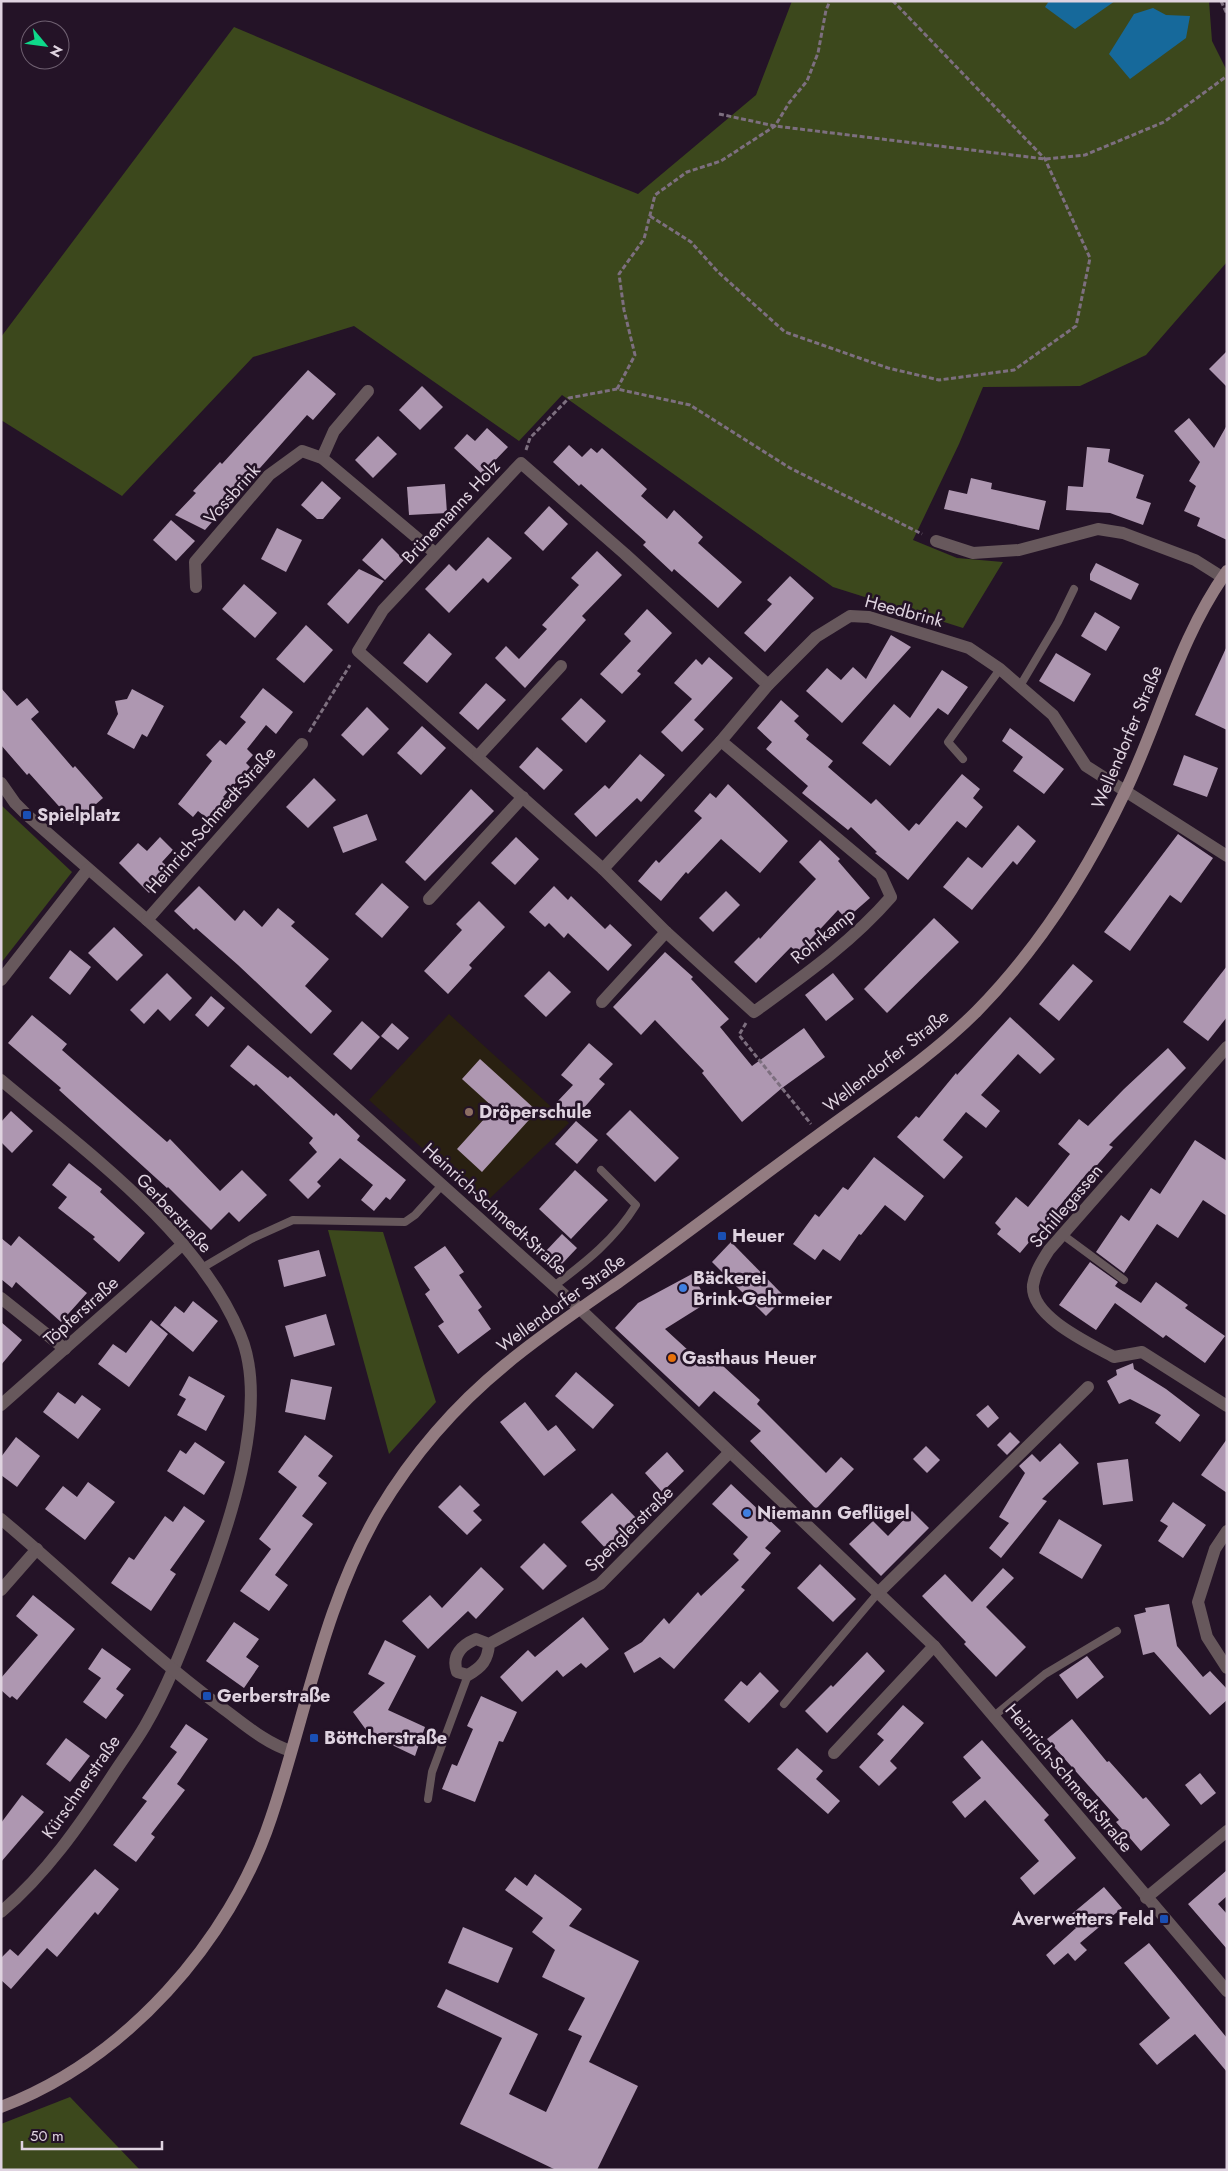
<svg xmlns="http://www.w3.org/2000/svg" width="1228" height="2171" font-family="Jost,sans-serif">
	<rect width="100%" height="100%" fill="#241327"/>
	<!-- education -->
	<polygon fill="#292011" points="449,1014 569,1123 484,1204 369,1100"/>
	<!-- green -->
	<g fill="#3c481c">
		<polygon points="792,1 1209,1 1212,41 1227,71 1227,262 1146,355 1080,386 983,387 959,444 913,540 957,558 1003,562 963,628 833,587 562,395 519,441 354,326 253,357 122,496 1,420 1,337 234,27 471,127 638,194 756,95"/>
		<polygon points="1,805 72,872 1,963"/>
		<polygon points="328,1230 383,1232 436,1402 389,1454"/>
		<polygon points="70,2097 140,2170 1,2170 1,2124"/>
	</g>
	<!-- water -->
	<g fill="#16699b">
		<polygon points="1049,1 1115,1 1075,29 1045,7"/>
		<polygon points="1153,8 1166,15 1190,16 1186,38 1130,79 1109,54 1134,14"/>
	</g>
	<!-- building -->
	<g fill="#ae97b1">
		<polygon points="1227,351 1227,387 1209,369"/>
		<polygon points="308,370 336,394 313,420 307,415 205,530 175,515 196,493 193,491 220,462 222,464"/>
		<polygon points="422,386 443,407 420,430 399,410"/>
		<polygon points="1189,418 1214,448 1227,425 1227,540 1197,526 1200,518 1184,511 1196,486 1189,481 1200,462 1174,431"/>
		<polygon points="487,428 508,447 482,474 454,448 467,434 475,441"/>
		<polygon points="378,436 397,454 373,478 355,460"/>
		<polygon points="569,445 582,457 591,448 597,453 602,448 647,489 641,496 667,519 674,510 703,537 698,543 742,582 718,608 674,569 672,572 643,545 646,542 581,484 579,486 553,462"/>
		<polygon points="1087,447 1110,449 1108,462 1144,475 1136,498 1151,503 1143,525 1110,513 1066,510 1068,486 1083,487"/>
		<polygon points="971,478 992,483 991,489 1046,501 1039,530 944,509 949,490 967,494"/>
		<polygon points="322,481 341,498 323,519 317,519 301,505"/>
		<polygon points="445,484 447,513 409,515 407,487"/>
		<polygon points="549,506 568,524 543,551 524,533"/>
		<polygon points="171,520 195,541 176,561 153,540"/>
		<polygon points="277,528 302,540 286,572 261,559"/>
		<polygon points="488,537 512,558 488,583 483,578 449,613 425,589 449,564 456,571"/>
		<polygon points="382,538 404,560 385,580 362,560"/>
		<polygon points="597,551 622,575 582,616 586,620 525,688 495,658 506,646 519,659 547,629 542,625 579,585 571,578"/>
		<polygon points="1096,563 1139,584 1131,600 1090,580 1090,574"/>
		<polygon points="359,569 384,581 348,624 327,604"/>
		<polygon points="790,576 814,598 765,652 744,633 772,604 767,600"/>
		<polygon points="244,584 277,613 255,638 222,609"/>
		<polygon points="647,609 672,633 637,671 641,674 622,694 600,674 631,641 624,634"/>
		<polygon points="1095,612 1120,627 1106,651 1081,636"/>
		<polygon points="306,625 333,650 304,683 276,659"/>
		<polygon points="429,633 452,654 427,683 403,663"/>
		<polygon points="891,635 911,647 842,723 806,691 827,668 841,680 853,667 866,679"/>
		<polygon points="1227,646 1227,730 1195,715"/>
		<polygon points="1056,653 1091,674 1074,702 1039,681"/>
		<polygon points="709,657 733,678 694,720 704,729 682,752 661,732 692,699 674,683 696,659 702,665"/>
		<polygon points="942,670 968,687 948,715 938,708 890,766 862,743 894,704 910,718"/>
		<polygon points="486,683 506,700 478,730 459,713"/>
		<polygon points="1,688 17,706 27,698 39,712 31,719 73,768 75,766 103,798 74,823 29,773 27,775 1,745"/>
		<polygon points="263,688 293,712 276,734 266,725 247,749 253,755 246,763 250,767 223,797 232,804 215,825 198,811 193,817 178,804 212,761 206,755 220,740 226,745 246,722 240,717"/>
		<polygon points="132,689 164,706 147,737 142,734 134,749 107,734 118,714 115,701 127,699"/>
		<polygon points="581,698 606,721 586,743 561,719"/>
		<polygon points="781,700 799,716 794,721 809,735 806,739 833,761 828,767 871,804 876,799 909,831 916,823 919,825 962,774 980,789 973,798 983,807 966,828 957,821 908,880 875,853 877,852 851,827 848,830 802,793 808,786 766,749 772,742 757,728"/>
		<polygon points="367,707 389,729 363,756 341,735"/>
		<polygon points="422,726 446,748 421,775 397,753"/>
		<polygon points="1010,728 1064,769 1044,794 1013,771 1023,757 1002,741"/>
		<polygon points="537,747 563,770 544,790 519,767"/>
		<polygon points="640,754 665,775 641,802 637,798 596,837 574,814 605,785 609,789"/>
		<polygon points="1184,755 1218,768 1207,797 1173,785"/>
		<polygon points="314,778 336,800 308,828 286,807"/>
		<polygon points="728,784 788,841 760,873 721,839 688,874 686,872 661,901 638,881 656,860 659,863 702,818 694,811 710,793 716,798"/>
		<polygon points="471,789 494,811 425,881 405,862"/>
		<polygon points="367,814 377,840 343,853 333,827"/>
		<polygon points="1018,825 1036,841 1017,865 1013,861 972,910 943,887 968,857 982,868"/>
		<polygon points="1178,834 1213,858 1181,903 1170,895 1130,951 1104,932"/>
		<polygon points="160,837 173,850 162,862 171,870 149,893 119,863 138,843 147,851"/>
		<polygon points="516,837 539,859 515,885 491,863"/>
		<polygon points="820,840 840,859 838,861 870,898 846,919 838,910 798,953 791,947 756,983 734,962 759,937 760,939 816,879 799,862"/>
		<polygon points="382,883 409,907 382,938 355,914"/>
		<polygon points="199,886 235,921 244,910 262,927 278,908 295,922 291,926 329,959 305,986 332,1011 311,1034 238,965 196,928 194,930 174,911"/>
		<polygon points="554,886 568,900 571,896 605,929 610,924 632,945 608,971 568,933 564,938 549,923 545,927 529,912"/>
		<polygon points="726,891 740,905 713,932 699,918"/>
		<polygon points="479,901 505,927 469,965 472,968 448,994 424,971 462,930 456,924"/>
		<polygon points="934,918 959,942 887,1013 864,989"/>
		<polygon points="114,927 143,955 117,981 88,953"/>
		<polygon points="70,950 91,967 70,995 49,978"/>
		<polygon points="665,952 693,977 691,979 729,1019 720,1027 752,1066 804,1028 825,1057 782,1088 742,1122 702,1073 704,1071 655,1020 641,1035 613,1007"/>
		<polygon points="1073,964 1093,981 1059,1021 1039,1004"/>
		<polygon points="1227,966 1227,1017 1208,1041 1183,1022"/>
		<polygon points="549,971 571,992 546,1017 524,996"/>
		<polygon points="167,973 192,998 170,1021 158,1009 144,1024 130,1010"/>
		<polygon points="833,973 854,999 826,1021 805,995"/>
		<polygon points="211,996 225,1008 208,1027 195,1015"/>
		<polygon points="32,1015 67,1044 62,1050 167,1142 170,1139 220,1191 242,1170 267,1195 239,1222 229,1212 211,1230 168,1187 167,1188 59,1090 61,1088 8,1043"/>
		<polygon points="1010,1017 1055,1059 1040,1074 1018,1054 981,1095 1000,1111 986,1128 966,1112 943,1140 963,1157 944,1179 897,1137 916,1116 919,1118 956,1073 957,1075"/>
		<polygon points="362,1021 380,1037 351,1070 333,1054"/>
		<polygon points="392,1023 409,1038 398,1050 381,1036"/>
		<polygon points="589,1043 613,1064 599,1079 605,1084 574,1119 556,1103 573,1085 561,1075"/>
		<polygon points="248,1045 288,1078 290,1076 334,1116 336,1113 360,1136 357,1140 406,1180 390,1200 386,1197 374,1211 361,1200 373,1185 340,1158 317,1182 321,1186 308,1199 289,1180 317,1152 309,1143 313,1138 256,1084 254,1086 230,1066"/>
		<polygon points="1168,1048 1186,1068 1109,1145 1113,1147 1091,1172 1089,1171 1020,1253 997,1234 1001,1229 995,1223 1016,1197 1028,1207 1070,1154 1058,1144 1079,1119 1088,1126 1124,1089"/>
		<polygon points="480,1059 537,1111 482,1172 457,1149 494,1108 462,1079"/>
		<polygon points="630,1110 679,1158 655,1182 606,1134"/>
		<polygon points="11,1111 33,1131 12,1153 1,1142 1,1122"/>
		<polygon points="576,1121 598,1140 577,1164 555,1144"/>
		<polygon points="1195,1140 1227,1161 1227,1216 1203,1200 1178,1238 1157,1224 1124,1273 1096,1252 1121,1215 1129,1221 1151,1188 1160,1194"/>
		<polygon points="874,1157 924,1196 905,1221 885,1205 861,1235 859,1234 840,1261 823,1249 815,1260 793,1244 815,1214 819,1217 843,1187 848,1190"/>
		<polygon points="69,1163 102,1189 100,1192 145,1233 119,1262 93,1239 95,1237 58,1208 67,1197 52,1185"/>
		<polygon points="575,1170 608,1200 571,1239 539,1209"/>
		<polygon points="562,1234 577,1248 560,1266 545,1252"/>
		<polygon points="19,1236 87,1293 61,1322 16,1282 12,1288 1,1279 1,1238 11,1246"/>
		<polygon points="731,1242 785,1297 766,1316 712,1262"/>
		<polygon points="445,1246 464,1272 459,1275 482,1307 478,1310 491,1329 458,1354 438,1326 444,1322 425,1294 430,1290 414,1267"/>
		<polygon points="319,1250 326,1276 284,1287 278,1260"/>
		<polygon points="1090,1262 1118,1282 1115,1286 1141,1303 1156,1282 1188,1305 1185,1308 1225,1336 1205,1363 1166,1335 1163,1338 1115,1303 1096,1330 1059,1305"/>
		<polygon points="692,1274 708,1302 665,1329 702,1363 710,1354 760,1400 757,1404 826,1473 841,1457 854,1469 816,1509 750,1441 761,1431 714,1391 699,1407 615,1328 638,1303"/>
		<polygon points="193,1301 218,1321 193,1352 160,1325 175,1306 184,1313"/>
		<polygon points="326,1314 335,1345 294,1357 285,1326"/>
		<polygon points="151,1320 168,1334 129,1387 98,1364 113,1344 126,1353"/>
		<polygon points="1,1322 22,1340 1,1365"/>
		<polygon points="1133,1363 1134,1369 1166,1389 1200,1415 1180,1442 1155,1423 1161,1415 1130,1399 1119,1404 1107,1381 1117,1375 1116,1370"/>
		<polygon points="576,1372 614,1405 593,1429 555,1396"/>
		<polygon points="189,1376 225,1396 206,1431 177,1415 186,1399 179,1395"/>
		<polygon points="291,1379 332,1387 325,1420 285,1412"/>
		<polygon points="58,1392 75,1404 82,1395 101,1409 78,1439 43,1412"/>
		<polygon points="525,1402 548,1431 556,1425 576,1450 544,1476 500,1422"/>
		<polygon points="988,1405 999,1418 988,1428 976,1415"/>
		<polygon points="1010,1432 1020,1442 1007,1455 997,1445"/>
		<polygon points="305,1435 333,1456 318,1476 327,1483 302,1516 313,1524 275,1575 288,1585 269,1611 240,1591 271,1549 259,1539 297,1487 278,1472"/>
		<polygon points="16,1437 40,1456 17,1487 1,1475 1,1457"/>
		<polygon points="1227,1439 1227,1493 1201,1475"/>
		<polygon points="195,1442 225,1462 204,1495 167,1471 180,1450 186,1454"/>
		<polygon points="1060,1443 1079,1463 1042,1499 1047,1501 1001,1558 989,1548 1009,1523 999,1517 1025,1473 1019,1466 1032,1454 1040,1462"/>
		<polygon points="926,1446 940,1460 927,1473 913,1459"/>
		<polygon points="667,1452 684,1471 662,1492 645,1473"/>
		<polygon points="1128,1459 1133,1501 1103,1505 1097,1463"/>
		<polygon points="88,1482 115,1502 85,1540 45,1509 63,1486 77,1497"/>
		<polygon points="731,1484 781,1531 765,1548 771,1553 741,1587 745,1590 674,1669 660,1657 634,1673 624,1653 642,1642 664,1618 669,1624 698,1592 701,1596 739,1560 733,1554 748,1537 712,1504"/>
		<polygon points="460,1485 480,1505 473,1511 482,1520 467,1535 438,1507"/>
		<polygon points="612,1493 638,1520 607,1550 581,1522"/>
		<polygon points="1173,1502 1206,1525 1183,1558 1158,1541 1168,1526 1160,1521"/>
		<polygon points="184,1506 205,1521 170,1570 176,1574 151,1611 111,1583 129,1557 134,1560 165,1516 173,1522"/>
		<polygon points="912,1511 929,1528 881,1576 849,1544 873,1521 888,1536"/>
		<polygon points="1059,1519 1102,1545 1082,1579 1039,1553"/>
		<polygon points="544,1543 567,1566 543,1590 520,1567"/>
		<polygon points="820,1564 856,1599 833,1622 797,1588"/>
		<polygon points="481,1567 504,1589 476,1619 468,1611 428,1649 402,1621 430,1595 442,1608"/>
		<polygon points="1003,1568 1014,1578 986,1607 1026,1647 996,1677 964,1644 966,1642 922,1596 945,1574 972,1602"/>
		<polygon points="33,1595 75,1629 17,1700 12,1696 10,1698 1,1690 1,1678 38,1635 16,1616"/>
		<polygon points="1169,1604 1177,1646 1203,1677 1210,1671 1227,1689 1227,1700 1210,1715 1154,1652 1143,1655 1134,1615 1146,1612 1145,1608"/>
		<polygon points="583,1617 609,1649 586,1668 581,1663 563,1677 557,1670 522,1702 500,1677 528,1650 535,1657"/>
		<polygon points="234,1622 259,1639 246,1657 259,1666 244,1688 206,1661"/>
		<polygon points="385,1640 416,1656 388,1710 425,1727 415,1756 369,1734 353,1712 385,1683 368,1674"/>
		<polygon points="102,1648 131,1669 116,1689 124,1695 106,1719 83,1702 101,1678 88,1669"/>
		<polygon points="867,1652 885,1671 827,1733 805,1711 831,1685 833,1687"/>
		<polygon points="1087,1656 1104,1677 1077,1699 1059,1675"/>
		<polygon points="760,1672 779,1691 749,1723 724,1700 741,1681 747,1686"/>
		<polygon points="481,1696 517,1712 503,1742 499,1741 475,1802 442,1789 452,1764 457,1766 473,1729 467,1726"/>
		<polygon points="903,1705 924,1723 890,1761 897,1768 879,1786 859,1767 884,1740 877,1734"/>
		<polygon points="1072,1719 1107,1762 1109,1761 1143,1799 1146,1797 1170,1825 1141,1851 1116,1822 1119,1820 1047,1739"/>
		<polygon points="186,1724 208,1739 177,1784 185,1790 151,1834 155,1837 136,1862 113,1845 147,1801 142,1798 177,1752 170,1747"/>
		<polygon points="66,1738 90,1756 70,1782 46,1764"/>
		<polygon points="982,1740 1049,1815 1044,1820 1076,1858 1034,1895 1020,1878 1039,1861 985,1800 965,1818 952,1802 981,1778 963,1757"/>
		<polygon points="797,1748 823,1771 816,1779 840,1801 828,1814 777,1769"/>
		<polygon points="1200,1773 1216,1793 1201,1805 1185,1785"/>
		<polygon points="22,1795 44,1812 1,1862 1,1823"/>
		<polygon points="95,1869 119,1889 98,1915 95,1912 57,1957 47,1948 11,1989 1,1980 1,1958 10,1949 18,1956"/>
		<polygon points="1227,1870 1227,1896 1218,1904 1227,1914 1227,1949 1188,1904"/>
		<polygon points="535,1874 582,1909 569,1926 639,1961 589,2062 638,2086 597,2170 556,2170 460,2124 502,2038 437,2007 446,1989 538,2034 509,2094 546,2112 582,2036 568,2030 585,1998 542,1977 555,1950 532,1932 543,1918 505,1890 515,1877 527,1886"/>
		<polygon points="1104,1887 1122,1908 1080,1943 1087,1950 1075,1961 1068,1953 1054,1965 1046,1955 1076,1928 1067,1918"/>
		<polygon points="463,1927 513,1948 498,1983 448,1963"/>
		<polygon points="1149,1943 1227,2038 1227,2072 1195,2034 1157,2065 1139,2044 1170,2018 1124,1963"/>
	</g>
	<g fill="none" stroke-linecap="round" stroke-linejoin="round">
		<!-- path -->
		<g stroke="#7d6f7f" stroke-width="3" stroke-dasharray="5 2.5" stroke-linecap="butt">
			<polyline points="1221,1 1227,14"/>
			<polyline points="719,114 775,126 1045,159 1085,155 1164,122 1227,76"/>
			<polyline points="650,216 691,242 718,272 785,332 888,368 939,380 1014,370 1076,326 1090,258 1045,159 893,1"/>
			<polyline points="617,389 635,355 624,310 619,274 644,239 655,195 687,172 721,161 775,126 789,103 807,81 818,53 826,10 830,1"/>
			<polyline points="526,450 530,438 569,398 617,389 690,405 790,468 922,534"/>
			<polyline points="309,732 350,665"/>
			<polyline points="746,1023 739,1035 811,1124"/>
		</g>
		<!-- lane -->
		<g stroke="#67585c" stroke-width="8">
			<polyline points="1020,686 1058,622 1074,589"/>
			<polyline points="963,759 948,742 1000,669"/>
			<polyline points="1063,1235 1124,1280"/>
			<polyline points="202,1268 251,1239 293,1220 405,1222 415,1215 442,1185"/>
			<path d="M554,1286c32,-24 61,-47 82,-81l-35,-35"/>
			<polyline points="784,1704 878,1593"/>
			<polyline points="994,1716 1045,1674 1117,1631"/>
			<polyline points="428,1799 432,1772 468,1675"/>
		</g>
		<!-- street -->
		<g stroke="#67585c" stroke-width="12">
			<polyline points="322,458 334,431 368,391"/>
			<polyline points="936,541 973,553 1019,550 1098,529 1123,533 1195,560 1222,577"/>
			<polyline points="196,587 195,562 269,475 302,451 322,458 435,553"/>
			<path d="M721,741l160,134 10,22c-40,46 -89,80 -137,115l-88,-80 -63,-63 -245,-218 25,-41 138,-147 104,91 143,131"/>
			<polyline points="478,756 561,666"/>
			<polyline points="1,783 15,803 27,815 147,920 580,1309 934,1646 1227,1991"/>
			<polyline points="603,869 721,741 768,685 816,637 850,616 869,617 969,648 1000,669 1053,715 1086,766 1227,856"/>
			<polyline points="429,899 523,797"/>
			<polyline points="147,920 302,744"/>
			<polyline points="1,980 88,869"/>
			<polyline points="602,1002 666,932"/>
			<path d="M1227,1047l-178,203c-7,11 -14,22 -16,35 -3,32 58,59 81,72l28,-5 85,54"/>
			<path d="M1,1080c83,70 197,152 239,254 32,74 -14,201 -42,273 -15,40 -31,81 -53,119 -10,17 -22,33 -33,50 -32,49 -66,98 -111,136"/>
			<polyline points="1,1298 65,1349"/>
			<polyline points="1,1405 183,1244"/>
			<path d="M1,1519c74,62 143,131 220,188 22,16 44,36 70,44"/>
			<polyline points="1227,1531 1215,1549 1198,1602 1207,1637 1227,1668"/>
			<polyline points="1,1590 37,1549"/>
			<polyline points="878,1593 1088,1387"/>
			<path d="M489,1644l-13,-5c-14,6 -25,16 -19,33l11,3c14,-8 20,-15 21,-31l111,-60 129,-131"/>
			<polyline points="834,1753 934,1646"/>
			<polyline points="1146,1898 1227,1831"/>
		</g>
		<!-- secondary -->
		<path stroke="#937c81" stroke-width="12" d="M1,2107c124,-47 229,-165 270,-289 35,-103 52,-212 108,-307 33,-55 76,-105 126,-146 36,-30 76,-57 115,-84 66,-47 131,-97 197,-145 54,-40 112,-77 160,-125 62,-63 110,-139 148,-219 35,-73 54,-154 102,-221"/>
	</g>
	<!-- markers -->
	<g fill="#1a4fb4" stroke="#241327" stroke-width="2">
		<rect x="22" y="810" width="10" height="10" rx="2.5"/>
		<rect x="717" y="1231" width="10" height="10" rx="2.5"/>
		<rect x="202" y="1691" width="10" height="10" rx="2.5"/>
		<rect x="309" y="1733" width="10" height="10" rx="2.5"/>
		<rect x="1159" y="1914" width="10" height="10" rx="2.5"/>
	</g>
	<circle fill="#8d6e63" stroke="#241327" stroke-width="2" cx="469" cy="1112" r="5"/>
	<g fill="#3f7fe0" stroke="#241327" stroke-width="2">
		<circle cx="683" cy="1288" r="5"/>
		<circle cx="747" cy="1513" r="5"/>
	</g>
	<circle fill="#e8710a" stroke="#241327" stroke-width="2" cx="672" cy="1358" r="5"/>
	<g text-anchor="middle" stroke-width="5" stroke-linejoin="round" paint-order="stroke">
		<!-- street labels -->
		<g font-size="18" fill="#dfd3e0" stroke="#241327">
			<text transform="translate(232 494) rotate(-48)" y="6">Vossbrink</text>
			<text transform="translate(451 512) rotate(-47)" y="6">Brünemanns Holz</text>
			<text transform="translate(904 611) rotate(15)" y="6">Heedbrink</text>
			<text transform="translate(1127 737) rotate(-67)" y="6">Wellendorfer Straße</text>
			<text transform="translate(211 820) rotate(-49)" y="6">Heinrich-Schmedt-Straße</text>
			<text transform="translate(823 936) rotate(-39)" y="6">Rohrkamp</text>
			<text transform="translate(886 1061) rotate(-38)" y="6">Wellendorfer Straße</text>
			<text transform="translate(1066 1206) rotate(-50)" y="6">Schillegassen</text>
			<text transform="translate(495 1209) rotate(42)" y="6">Heinrich-Schmedt-Straße</text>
			<text transform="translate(174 1213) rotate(47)" y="6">Gerberstraße</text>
			<text transform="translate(561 1303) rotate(-36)" y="6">Wellendorfer Straße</text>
			<text transform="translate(81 1311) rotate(-42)" y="6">Töpferstraße</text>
			<text transform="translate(629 1529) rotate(-44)" y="6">Spenglerstraße</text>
			<text transform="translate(1069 1778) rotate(50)" y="6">Heinrich-Schmedt-Straße</text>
			<text transform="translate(81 1787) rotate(-55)" y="6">Kürschnerstraße</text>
		</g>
		<!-- poi labels -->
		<g font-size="18" font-weight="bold" fill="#dfd3e0" stroke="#241327" text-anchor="start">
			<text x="37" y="821">Spielplatz</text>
			<text x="479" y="1118">Dröperschule</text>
			<text x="732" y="1242">Heuer</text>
			<text x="693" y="1284">Bäckerei<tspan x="693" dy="21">Brink-Gehrmeier</tspan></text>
			<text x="682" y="1364">Gasthaus Heuer</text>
			<text x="757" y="1519">Niemann Geflügel</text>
			<text x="217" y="1702">Gerberstraße</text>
			<text x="324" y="1744">Böttcherstraße</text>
			<text x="1154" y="1925" text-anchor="end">Averwetters Feld</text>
		</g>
	</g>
	<!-- border -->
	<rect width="1228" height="2171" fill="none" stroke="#dfd3e0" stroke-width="5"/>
	<!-- north arrow -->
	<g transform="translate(45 45) rotate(119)"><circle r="24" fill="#241327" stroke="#6f6071"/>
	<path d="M0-4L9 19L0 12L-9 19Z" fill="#0ed98a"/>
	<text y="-8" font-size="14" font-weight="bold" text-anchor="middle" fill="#dfd3e0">N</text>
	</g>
	<!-- scale -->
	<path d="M22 2141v8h140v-8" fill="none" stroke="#dfd3e0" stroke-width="2.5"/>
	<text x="30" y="2141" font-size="15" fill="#dfd3e0" stroke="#241327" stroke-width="4" paint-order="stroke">50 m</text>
</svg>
